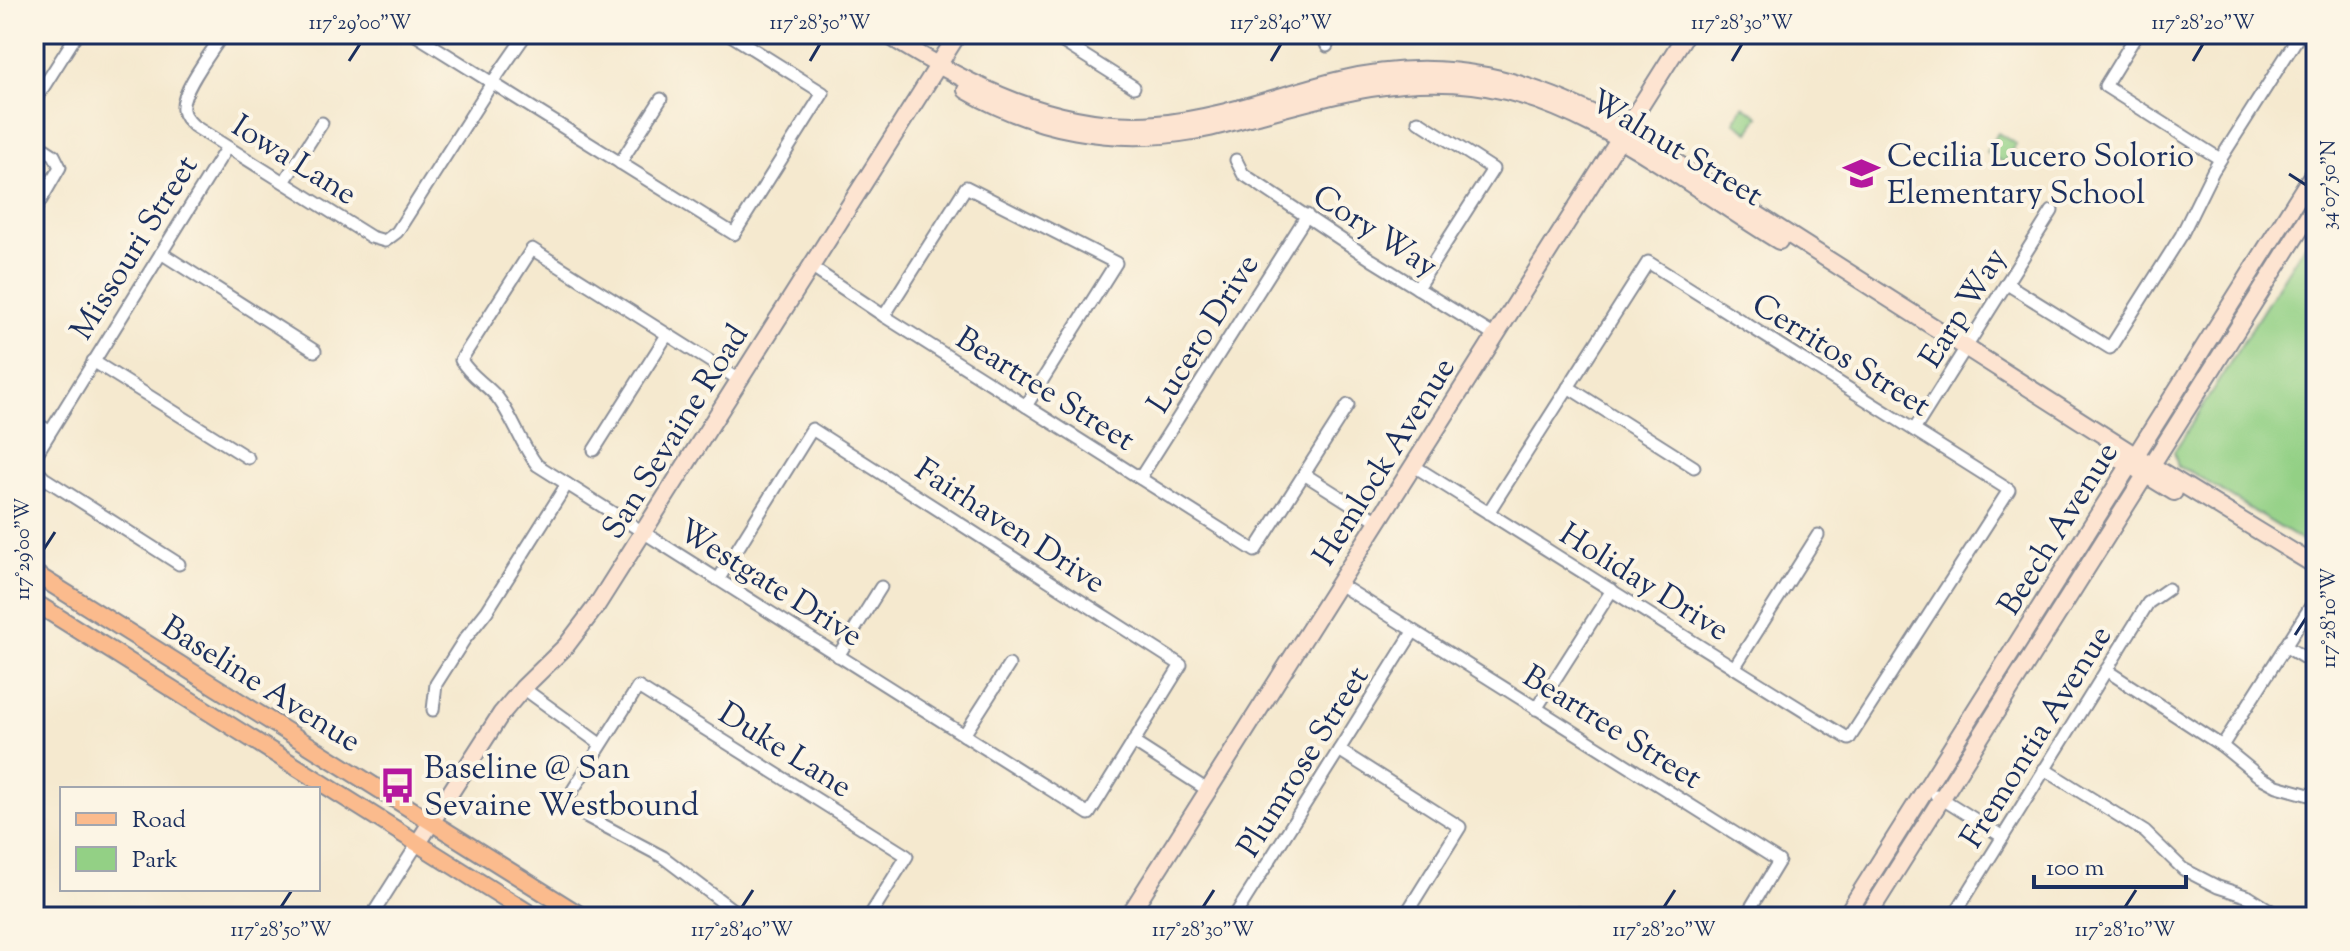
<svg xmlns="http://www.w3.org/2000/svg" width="2350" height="951" font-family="'Sorts Mill Goudy',serif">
	<rect width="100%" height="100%" fill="#fcf5e5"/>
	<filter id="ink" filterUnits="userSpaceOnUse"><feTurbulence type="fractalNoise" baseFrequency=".0125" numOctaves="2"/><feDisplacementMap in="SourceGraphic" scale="16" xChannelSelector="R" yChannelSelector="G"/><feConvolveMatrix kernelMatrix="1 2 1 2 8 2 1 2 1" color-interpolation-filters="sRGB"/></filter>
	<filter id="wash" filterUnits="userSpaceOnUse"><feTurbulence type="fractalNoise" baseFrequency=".006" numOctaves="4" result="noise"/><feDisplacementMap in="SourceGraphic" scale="32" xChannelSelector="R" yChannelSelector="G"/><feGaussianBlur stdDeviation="1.8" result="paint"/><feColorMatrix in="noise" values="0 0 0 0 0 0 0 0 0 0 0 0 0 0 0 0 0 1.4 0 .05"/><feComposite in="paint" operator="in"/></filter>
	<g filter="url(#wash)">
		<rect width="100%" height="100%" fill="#f5e9cf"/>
		<!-- green -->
		<g fill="#93d085" stroke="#578072" stroke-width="2">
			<polygon points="1743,106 1759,116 1749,132 1734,122"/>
			<polygon points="1998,133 2016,144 2004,163 1986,152"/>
			<polygon points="2316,226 2316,550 2191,472 2178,467 2174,452"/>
		</g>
	</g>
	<g filter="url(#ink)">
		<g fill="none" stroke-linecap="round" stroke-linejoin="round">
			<defs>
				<g id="street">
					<path d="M223,34c-10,16 -43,58 -40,76 1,7 6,11 11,16l177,111 14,4 12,-9 95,-149 34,-49"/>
					<polyline points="414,34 734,234 823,93 729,34"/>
					<polyline points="1050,34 1134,87"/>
					<polyline points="1322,34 1327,46"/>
					<polyline points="2137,34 2105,86 2220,159"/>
					<polyline points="34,102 77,34"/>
					<polyline points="34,142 54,155 60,167 34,212"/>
					<polyline points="1236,160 1243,174 1372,260 1495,336"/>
					<polyline points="620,163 661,99"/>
					<polyline points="284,182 322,123"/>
					<polyline points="161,253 315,351"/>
					<polyline points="811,267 884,316 1255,551 1348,405"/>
					<polyline points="2007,284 2110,348 2181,236 2213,171 2300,34"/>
					<polyline points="1417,288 1493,169 1418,121"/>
					<polyline points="884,316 966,187 1116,263 1026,406"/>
					<polyline points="93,361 248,458"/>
					<polyline points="1568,387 1694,467"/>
					<polyline points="34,422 49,431"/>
					<polyline points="1914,430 2052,211"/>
					<polyline points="594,450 667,335"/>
					<polyline points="34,458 227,147"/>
					<path d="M1414,466c145,91 289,183 435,273l160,-249 -361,-228 -160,251"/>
					<polyline points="34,467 44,478 179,564"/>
					<polyline points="1304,474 1378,521"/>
					<polyline points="1140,478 1307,215"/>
					<path d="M718,580l94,-151 369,236 -92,149 -552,-349c-17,-22 -24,-48 -40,-68 -12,-14 -27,-21 -36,-37l71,-111 206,130"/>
					<polyline points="1339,584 1779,861 1745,917"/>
					<polyline points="2285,646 2316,665"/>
					<polyline points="838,656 881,587"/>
					<polyline points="1734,668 1818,535"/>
					<polyline points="2106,670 2222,746 2260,777 2277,786 2316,797"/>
					<polyline points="523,688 600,744"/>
					<polyline points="1536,709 1612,590"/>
					<polyline points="433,710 436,684 464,640 487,611 567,484"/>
					<polyline points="964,735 1009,665"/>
					<polyline points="1133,742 1209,791"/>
					<polyline points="2222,746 2316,598"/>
					<polyline points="1339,750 1460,827 1404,917"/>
					<polyline points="2044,769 2145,832 2183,869 2218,887 2249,897 2281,917"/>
					<polyline points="1936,795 2003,837"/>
					<polyline points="371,917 418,843"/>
					<polyline points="742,917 663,857 580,813 566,801 638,687 907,856 869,917"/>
					<polyline points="1234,917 1413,632"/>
					<polyline points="1576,917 1579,913"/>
					<polyline points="1953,917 2148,603 2168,589"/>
				</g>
				<g id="secondary">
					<path d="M886,34c81,51 171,98 271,90 62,-5 122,-29 183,-44 106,-26 191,-1 285,50l511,326 180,110"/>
					<path d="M966,90c69,40 148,55 227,41 22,-3 44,-11 65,-16 74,-20 137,-39 215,-30 111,13 213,100 306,156"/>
					<polyline points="2115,456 2174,492"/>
					<polyline points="418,843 501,714 523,688 566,646 597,605 958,34"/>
					<polyline points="1128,917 1686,34"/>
					<polyline points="1845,917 2316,169"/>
					<polyline points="1867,917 2316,204"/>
				</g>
				<g id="primary">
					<polyline points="34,573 583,917"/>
					<polyline points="34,602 535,917"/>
				</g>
			</defs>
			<!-- street casing -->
			<use href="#street" stroke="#888c96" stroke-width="15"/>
			<!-- secondary casing -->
			<use href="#secondary" stroke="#888c96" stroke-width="20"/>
			<!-- primary casing -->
			<use href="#primary" stroke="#888c96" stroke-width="20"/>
			<!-- street -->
			<use href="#street" stroke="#fff" stroke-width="11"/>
			<!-- secondary -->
			<use href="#secondary" stroke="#fde4d1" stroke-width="16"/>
			<!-- primary -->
			<use href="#primary" stroke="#fbbb8d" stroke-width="16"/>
		</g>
	</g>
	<!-- ticks -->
	<path fill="none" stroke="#1b2f5e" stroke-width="3" d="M349,61l11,-17M810,61l10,-17M1271,61l10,-17M1732,61l10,-17M2193,61l10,-17M2289,174l17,11M44,549l11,-17M2295,635l11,-17M281,907l11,-17M742,907l11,-17M1203,907l11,-17M1664,907l11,-17M2125,907l11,-17"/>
	<!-- icons -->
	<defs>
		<symbol id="school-bare" viewBox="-9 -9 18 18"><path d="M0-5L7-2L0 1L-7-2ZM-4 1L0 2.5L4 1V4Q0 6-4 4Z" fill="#b5179e" stroke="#fcf5e5" stroke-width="2.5" paint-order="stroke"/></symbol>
		<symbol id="bus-bare" viewBox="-9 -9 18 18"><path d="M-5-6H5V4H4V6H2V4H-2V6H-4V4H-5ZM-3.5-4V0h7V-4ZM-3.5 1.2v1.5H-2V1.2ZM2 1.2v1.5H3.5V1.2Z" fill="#b5179e" stroke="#fcf5e5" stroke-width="2.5" paint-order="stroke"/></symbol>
	</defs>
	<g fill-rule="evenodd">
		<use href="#school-bare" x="1836" y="148" width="51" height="51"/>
		<use href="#bus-bare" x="372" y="760" width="51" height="51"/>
	</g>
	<g text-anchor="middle" stroke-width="8" stroke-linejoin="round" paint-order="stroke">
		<!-- street labels -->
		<g font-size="32" fill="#1b2f5e" stroke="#fcf5e5">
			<text transform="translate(1677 147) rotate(31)" y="11">Walnut Street</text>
			<text transform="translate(295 159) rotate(32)" y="11">Iowa Lane</text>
			<text transform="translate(1376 230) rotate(33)" y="11">Cory Way</text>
			<text transform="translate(133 247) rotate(-58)" y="11">Missouri Street</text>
			<text transform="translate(1962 307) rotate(-58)" y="11">Earp Way</text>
			<text transform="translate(1202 333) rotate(-58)" y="11">Lucero Drive</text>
			<text transform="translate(1842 354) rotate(32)" y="11">Cerritos Street</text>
			<text transform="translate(1046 388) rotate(32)" y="11">Beartree Street</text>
			<text transform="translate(674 431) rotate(-58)" y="11">San Sevaine Road</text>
			<text transform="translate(1383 461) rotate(-58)" y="11">Hemlock Avenue</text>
			<text transform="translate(1011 525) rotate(33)" y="11">Fairhaven Drive</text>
			<text transform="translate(2057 528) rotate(-58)" y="11">Beech Avenue</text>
			<text transform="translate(1645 581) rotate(32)" y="11">Holiday Drive</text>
			<text transform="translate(771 582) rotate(32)" y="11">Westgate Drive</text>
			<text transform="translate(262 683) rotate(32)" y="11">Baseline Avenue</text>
			<text transform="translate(1613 726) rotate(32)" y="11">Beartree Street</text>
			<text transform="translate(2035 736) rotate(-58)" y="11">Fremontia Avenue</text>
			<text transform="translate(786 749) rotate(32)" y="11">Duke Lane</text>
			<text transform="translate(1302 761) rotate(-58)" y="11">Plumrose Street</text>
		</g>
		<!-- poi labels -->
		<g font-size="32" fill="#1b2f5e" stroke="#fcf5e5" text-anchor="start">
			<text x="1887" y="166">Cecilia Lucero Solorio<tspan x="1887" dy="37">Elementary School</tspan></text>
			<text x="424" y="778">Baseline @ San<tspan x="424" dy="37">Sevaine Westbound</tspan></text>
		</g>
	</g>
	<!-- margin -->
	<rect width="2350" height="951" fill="none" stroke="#fcf5e5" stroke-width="88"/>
	<!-- legend -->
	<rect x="60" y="787" width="260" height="104" fill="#fcf5e5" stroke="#a2a6af" stroke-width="2"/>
	<rect x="76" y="813" width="40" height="12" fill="#fbbb8d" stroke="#a2a6af" stroke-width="2"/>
	<text x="132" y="827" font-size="24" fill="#1b2f5e">Road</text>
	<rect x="76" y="847" width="40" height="24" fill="#93d085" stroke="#a2a6af" stroke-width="2"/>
	<text x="132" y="867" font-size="24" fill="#1b2f5e">Park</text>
	<!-- scale -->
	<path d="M2034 875v12h152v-12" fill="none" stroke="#1b2f5e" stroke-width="4"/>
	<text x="2046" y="875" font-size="24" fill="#1b2f5e" stroke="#fcf5e5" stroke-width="6" paint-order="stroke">100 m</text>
	<rect x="44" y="44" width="2262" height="863" fill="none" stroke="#1b2f5e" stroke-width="3"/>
	<g font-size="20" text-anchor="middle" fill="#1b2f5e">
		<text x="360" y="29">117°29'00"W</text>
		<text x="820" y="29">117°28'50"W</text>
		<text x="1281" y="29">117°28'40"W</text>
		<text x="1742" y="29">117°28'30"W</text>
		<text x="2203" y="29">117°28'20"W</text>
		<text transform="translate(2328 185) rotate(-90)" y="7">34°07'50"N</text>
		<text transform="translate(22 549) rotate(-90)" y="7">117°29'00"W</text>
		<text transform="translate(2328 618) rotate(-90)" y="7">117°28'10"W</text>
		<text x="281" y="936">117°28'50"W</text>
		<text x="742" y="936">117°28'40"W</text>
		<text x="1203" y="936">117°28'30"W</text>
		<text x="1664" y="936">117°28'20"W</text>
		<text x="2125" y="936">117°28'10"W</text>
	</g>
</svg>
